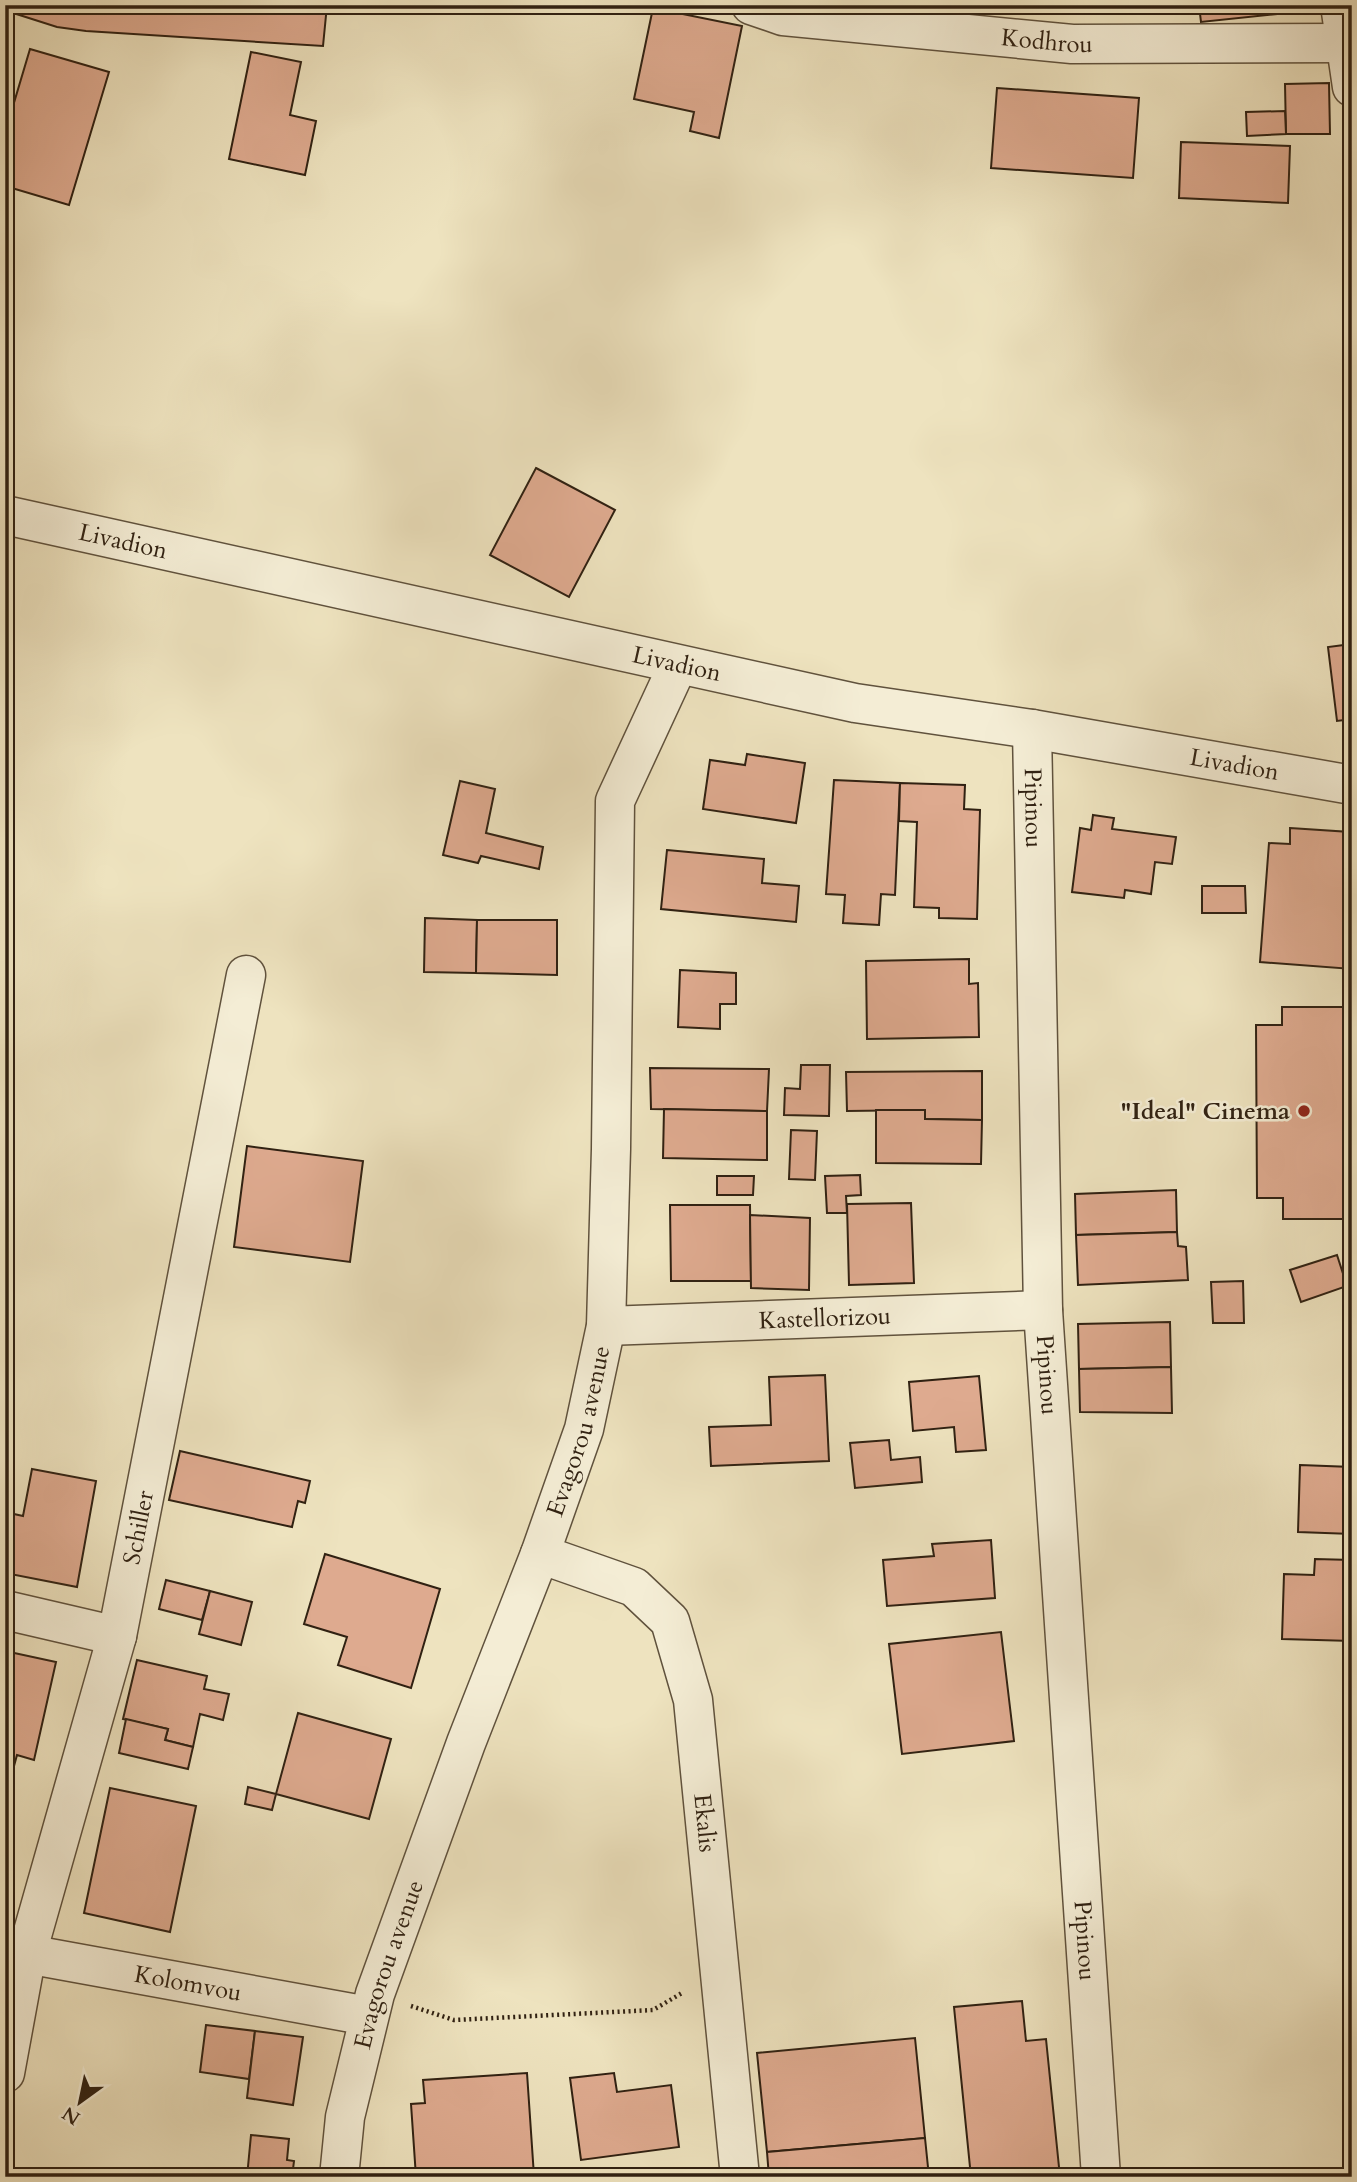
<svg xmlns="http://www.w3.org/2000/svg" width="1357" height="2182" font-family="Cardo,serif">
	<rect width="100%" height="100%" fill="#eee3bf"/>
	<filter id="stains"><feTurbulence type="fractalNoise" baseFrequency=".00286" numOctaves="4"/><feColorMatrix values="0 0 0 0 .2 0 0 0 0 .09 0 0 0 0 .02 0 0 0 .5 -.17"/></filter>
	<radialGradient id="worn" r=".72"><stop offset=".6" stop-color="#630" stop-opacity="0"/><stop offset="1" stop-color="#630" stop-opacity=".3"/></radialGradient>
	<!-- building -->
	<g fill="#deaa8f" stroke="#302112" stroke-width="2">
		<polygon points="5,5 327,5 323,46 86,31 57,27 10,12 5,10"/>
		<polygon points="1199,5 1296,5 1297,12 1201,22"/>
		<polygon points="653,8 742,26 719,138 690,131 694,112 634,99"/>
		<polygon points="30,49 109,72 69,205 5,186 5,133"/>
		<polygon points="251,52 301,62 290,115 316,121 305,175 229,159"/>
		<polygon points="1329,83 1330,134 1286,134 1285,84"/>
		<polygon points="997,88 1139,98 1133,178 991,168"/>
		<polygon points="1285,111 1286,134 1247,136 1246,112"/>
		<polygon points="1181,142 1290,146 1288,203 1179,198"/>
		<polygon points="536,468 615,510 569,597 490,555"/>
		<polygon points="1352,644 1352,719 1337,721 1328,647"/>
		<polygon points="747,754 805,763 796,823 703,809 710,760 745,765"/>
		<polygon points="834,780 900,783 895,895 881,894 879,925 843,923 845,895 826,894"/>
		<polygon points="460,781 495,789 486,833 543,847 539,869 481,856 478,863 443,855"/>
		<polygon points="900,783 965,785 964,809 980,810 977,919 939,918 939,908 914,907 917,822 899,821"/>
		<polygon points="1093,815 1114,818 1112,829 1176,837 1172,864 1155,862 1151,894 1125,890 1124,898 1072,892 1080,828 1091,830"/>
		<polygon points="1290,828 1350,832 1348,850 1352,851 1352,969 1260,962 1269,843 1290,844"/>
		<polygon points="667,850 764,859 762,883 799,886 796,922 661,909"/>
		<polygon points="1202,886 1245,886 1246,913 1202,913"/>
		<polygon points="425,918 477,920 476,973 424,972"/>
		<polygon points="477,920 557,920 557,975 476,973"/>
		<polygon points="969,959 969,984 978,983 979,1037 867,1039 866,961"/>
		<polygon points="680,970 736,973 736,1004 720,1004 720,1029 678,1027"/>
		<polygon points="1282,1007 1352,1007 1352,1219 1283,1219 1283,1198 1257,1198 1256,1025 1282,1025"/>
		<polygon points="801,1065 830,1065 829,1116 784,1115 785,1088 800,1089"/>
		<polygon points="650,1068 769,1069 767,1111 651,1109"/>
		<polygon points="982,1071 982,1120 925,1119 925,1110 847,1111 846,1072"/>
		<polygon points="664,1109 767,1111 767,1160 663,1158"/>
		<polygon points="876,1110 925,1110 925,1119 982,1120 981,1164 876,1163"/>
		<polygon points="791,1130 817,1131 815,1180 789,1179"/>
		<polygon points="247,1146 363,1161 350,1262 234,1247"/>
		<polygon points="860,1175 861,1195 846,1196 847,1213 827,1213 825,1176"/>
		<polygon points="717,1176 754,1176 753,1195 717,1195"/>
		<polygon points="1176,1190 1177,1232 1076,1235 1075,1194"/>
		<polygon points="911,1203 914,1283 849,1285 847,1204"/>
		<polygon points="670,1205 750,1205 751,1281 671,1281"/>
		<polygon points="750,1215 810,1218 809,1290 751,1288"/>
		<polygon points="1177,1232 1178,1246 1186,1247 1188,1280 1078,1285 1076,1235"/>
		<polygon points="1337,1255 1347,1286 1301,1302 1290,1270"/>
		<polygon points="1243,1281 1244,1323 1213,1323 1211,1282"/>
		<polygon points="1170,1322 1171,1367 1079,1369 1078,1324"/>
		<polygon points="1171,1367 1172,1413 1080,1412 1079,1369"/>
		<polygon points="825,1375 829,1461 711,1466 709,1427 771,1425 769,1377"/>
		<polygon points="979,1376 986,1450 956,1452 954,1427 913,1431 909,1382"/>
		<polygon points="889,1440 891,1460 920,1457 922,1482 855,1488 850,1443"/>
		<polygon points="180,1451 310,1481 305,1503 298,1501 292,1527 169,1500"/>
		<polygon points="1300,1465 1352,1467 1352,1534 1298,1532"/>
		<polygon points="32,1469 96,1481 77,1587 5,1573 5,1512 23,1516"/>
		<polygon points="991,1540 995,1598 887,1606 883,1560 934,1556 932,1544"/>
		<polygon points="325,1554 440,1589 411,1688 338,1665 347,1637 304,1624"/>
		<polygon points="1315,1559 1352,1560 1352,1641 1282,1639 1284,1574 1314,1575"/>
		<polygon points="166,1580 210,1591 202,1620 159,1609"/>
		<polygon points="210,1591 252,1602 241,1645 199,1634"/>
		<polygon points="1001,1632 1014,1741 902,1754 889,1644"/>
		<polygon points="5,1651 56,1662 34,1760 17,1755 14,1766 5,1764"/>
		<polygon points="137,1660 207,1676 204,1689 229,1694 223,1720 200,1714 193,1747 165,1740 168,1729 123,1719"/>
		<polygon points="298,1713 391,1739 369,1819 276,1794"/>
		<polygon points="126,1719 168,1729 165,1740 193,1747 188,1769 119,1753"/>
		<polygon points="248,1787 276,1794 272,1810 245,1804"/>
		<polygon points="110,1788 196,1806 170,1932 84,1913"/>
		<polygon points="1022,2001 1026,2041 1046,2039 1060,2177 971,2177 954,2007"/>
		<polygon points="206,2025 255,2031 249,2079 200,2072"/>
		<polygon points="255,2031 303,2037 293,2105 247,2098"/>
		<polygon points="915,2038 925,2138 767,2152 757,2053"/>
		<polygon points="527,2073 534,2176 416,2177 411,2104 425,2103 423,2080"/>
		<polygon points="614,2073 617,2092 671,2085 679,2147 581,2160 570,2078"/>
		<polygon points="251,2135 289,2139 287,2160 294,2161 292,2177 247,2177"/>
		<polygon points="925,2138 929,2177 769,2177 767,2152"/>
	</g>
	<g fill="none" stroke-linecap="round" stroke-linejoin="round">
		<defs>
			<g id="minor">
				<path id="s1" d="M751,5l32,11 289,28 273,-1"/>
				<polyline points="1340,5 1352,87"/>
				<path id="s2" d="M5,515l850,188 177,26 320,56"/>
				<path id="s3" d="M1032,729l11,581 58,867"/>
				<path id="s4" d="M606,1326l437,-16"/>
				<path id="s5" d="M540,1554l94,33 36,34 23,79 47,477"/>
				<polyline points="5,1610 117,1636"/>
				<path id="s6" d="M5,1950l363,66"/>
				<path id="s7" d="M5,2073l22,-120 90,-317 129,-661"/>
				<path id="s8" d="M339,2177l6,-60 30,-123 91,-251 74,-189 44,-125 22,-103 5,-177 4,-348 63,-136"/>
			</g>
		</defs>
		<!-- minor casing -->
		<use href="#minor" stroke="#60523d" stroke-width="41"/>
		<!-- path -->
		<polyline stroke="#302112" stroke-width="4.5" stroke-dasharray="2 3.5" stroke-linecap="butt" points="411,2006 454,2020 653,2010 682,1993"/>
		<!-- minor -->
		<use href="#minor" stroke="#f4edd5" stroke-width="38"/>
	</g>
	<!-- markers -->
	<circle fill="#8f2418" stroke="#f4edd5" stroke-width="2.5" cx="1304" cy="1111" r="7"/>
	<g text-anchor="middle" stroke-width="5" stroke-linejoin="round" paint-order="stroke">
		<!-- street labels -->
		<g font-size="24" fill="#302112" stroke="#f4edd5">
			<text dy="8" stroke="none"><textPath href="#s1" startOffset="299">Kodhrou</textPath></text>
			<text dy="8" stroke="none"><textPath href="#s2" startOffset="121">Livadion</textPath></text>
			<text dy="8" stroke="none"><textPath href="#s2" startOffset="688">Livadion</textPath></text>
			<text dy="8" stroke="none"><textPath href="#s2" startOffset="1255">Livadion</textPath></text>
			<text dy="8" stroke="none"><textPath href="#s3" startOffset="79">Pipinou</textPath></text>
			<text dy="8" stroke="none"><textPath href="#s4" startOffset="219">Kastellorizou</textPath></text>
			<text dy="8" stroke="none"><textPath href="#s3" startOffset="646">Pipinou</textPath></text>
			<text dy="8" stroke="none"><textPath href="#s8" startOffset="786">Evagorou avenue</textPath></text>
			<text dy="8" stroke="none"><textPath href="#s7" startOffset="562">Schiller</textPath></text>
			<text dy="8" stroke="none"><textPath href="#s5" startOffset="355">Ekalis</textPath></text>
			<text dy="8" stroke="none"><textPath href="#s3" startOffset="1213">Pipinou</textPath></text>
			<text dy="8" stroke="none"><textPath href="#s8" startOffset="219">Evagorou avenue</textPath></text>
			<text dy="8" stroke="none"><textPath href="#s6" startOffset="186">Kolomvou</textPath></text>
		</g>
		<!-- poi labels -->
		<g font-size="24" font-weight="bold" fill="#302112" stroke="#f4edd5" text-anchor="end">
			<text x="1290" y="1119">"Ideal" Cinema</text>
		</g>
	</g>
	<!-- margin -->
	<rect width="1357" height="2182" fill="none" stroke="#eee3bf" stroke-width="28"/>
	<rect x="7" y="7" width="1343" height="2168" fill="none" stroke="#302112" stroke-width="3.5"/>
	<rect x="14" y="14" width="1329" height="2154" fill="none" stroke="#302112" stroke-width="2"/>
	<!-- north arrow -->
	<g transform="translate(80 2102) rotate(213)" stroke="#f4edd5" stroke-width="5" paint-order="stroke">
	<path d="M0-5L12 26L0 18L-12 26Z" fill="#302112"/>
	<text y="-10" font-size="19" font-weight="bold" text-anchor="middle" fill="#302112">N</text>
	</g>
	<rect width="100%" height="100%" filter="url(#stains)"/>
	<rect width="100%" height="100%" fill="url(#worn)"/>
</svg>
